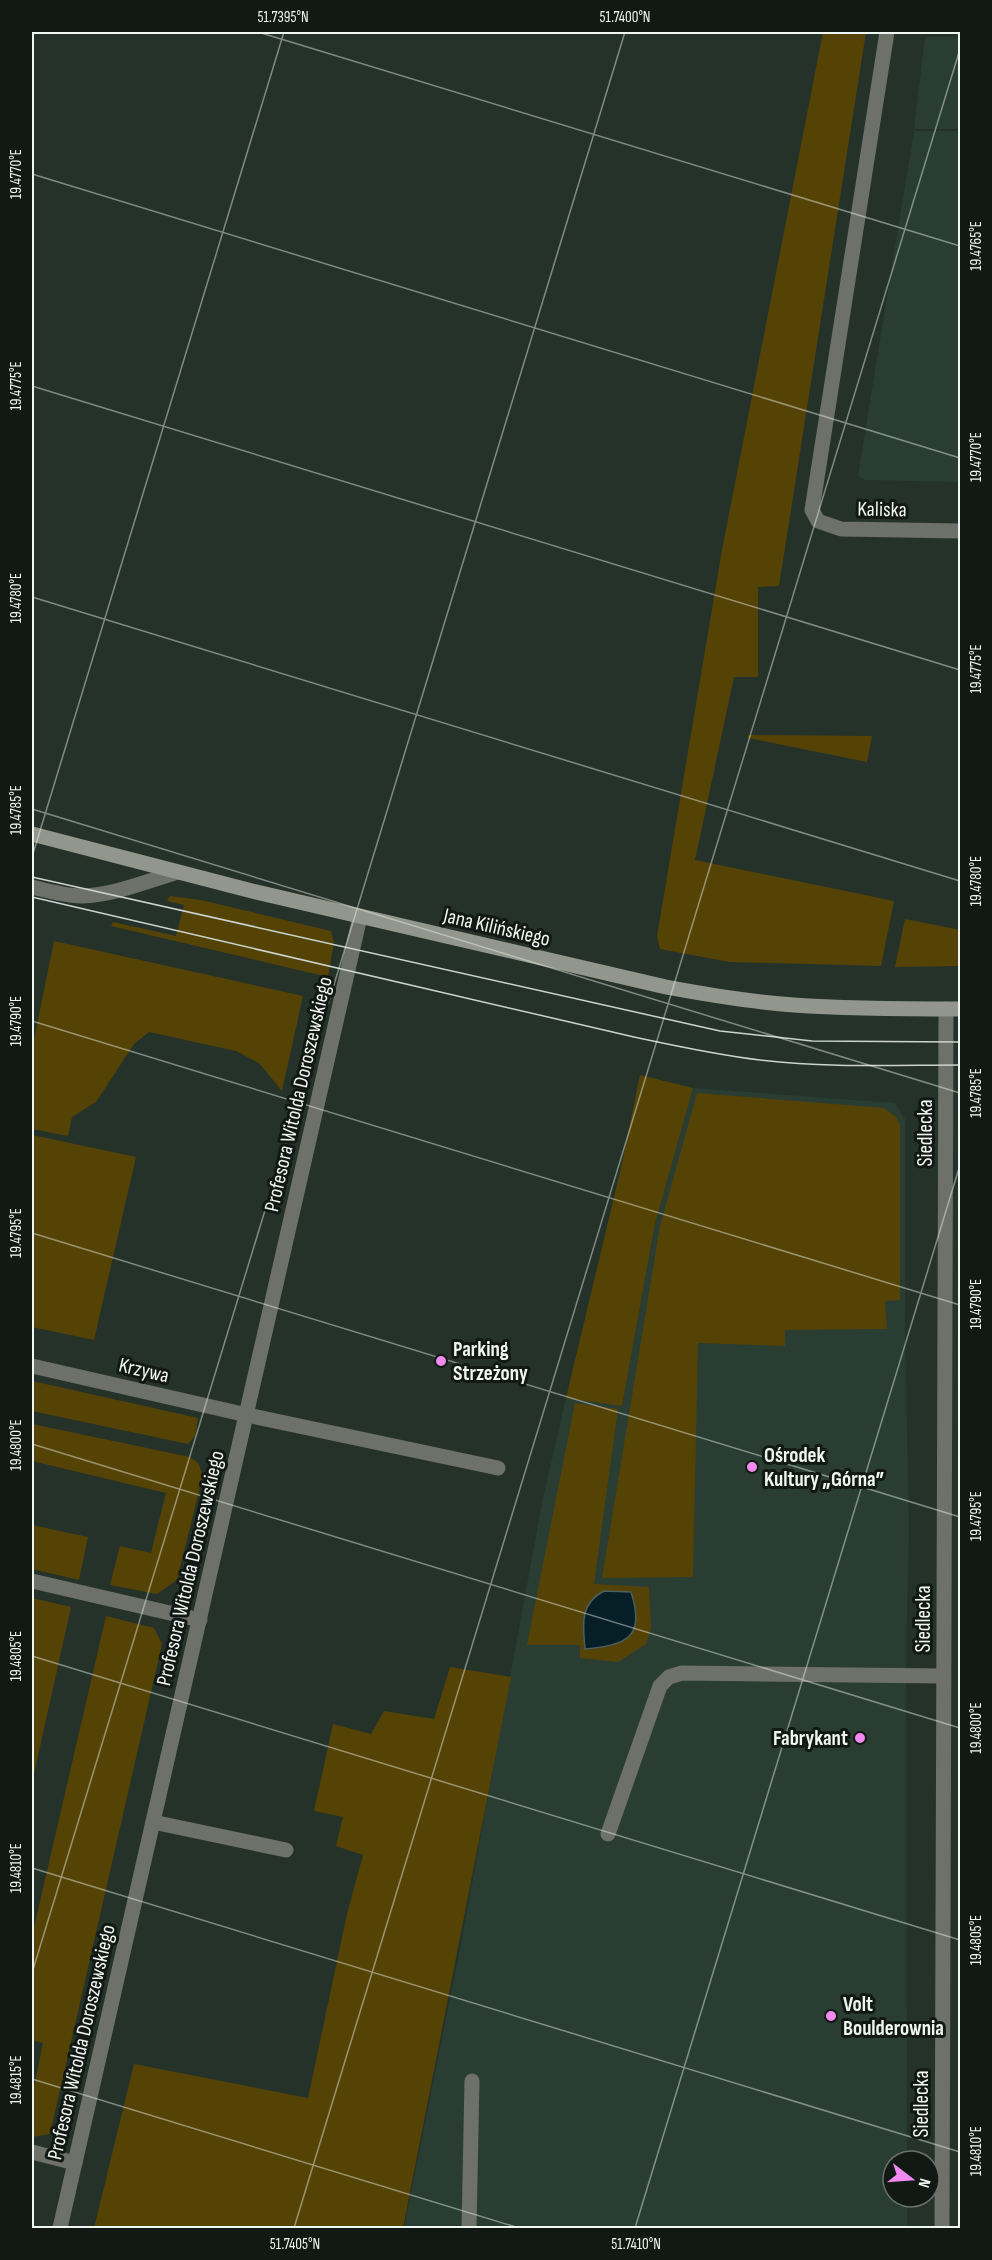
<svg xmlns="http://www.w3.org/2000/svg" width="992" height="2260" font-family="'Sofia Sans Condensed',sans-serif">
	<rect width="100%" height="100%" fill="#25322a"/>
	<!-- built -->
	<g fill="#2a3d32">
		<polygon points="925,37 960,37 960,129 914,129"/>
		<polygon points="914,131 960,131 960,482 864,480 858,475"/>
		<polygon points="693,1088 895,1103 905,1119 905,1337 909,1531 906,1654 907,2161 893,2161 893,2197 907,2197 907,2228 404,2228 459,1954 543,1498 566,1398 622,1406 655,1224"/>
	</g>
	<!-- green -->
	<g fill="#554306">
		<polygon points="823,32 866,32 779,586 758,587 758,677 734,677 695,860 894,901 881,966 730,962 660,949 657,936 722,550"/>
		<polygon points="748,735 872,736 867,762 748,738"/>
		<polygon points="170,896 201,900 331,931 334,942 328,977 111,926 113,922 176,936 184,905 167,901"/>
		<polygon points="905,919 960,930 960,966 895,967"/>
		<polygon points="54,941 303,996 282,1091 260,1064 236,1051 149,1032 134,1044 96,1102 72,1117 68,1136 32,1129 32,1049"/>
		<polygon points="640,1075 693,1088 655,1224 622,1406 566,1398 621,1168"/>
		<polygon points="697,1093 884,1108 896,1117 900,1124 900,1300 885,1301 887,1329 785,1330 785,1346 698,1343 693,1577 602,1578 660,1226"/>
		<polygon points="32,1135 136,1157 94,1340 32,1327"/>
		<polygon points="32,1381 198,1418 195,1436 188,1444 32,1411"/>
		<polygon points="575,1403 618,1409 594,1584 649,1587 651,1628 646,1644 618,1662 580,1658 580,1645 527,1645"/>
		<polygon points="32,1424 190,1457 198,1463 203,1475 177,1580 157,1594 110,1585 120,1546 151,1553 166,1493 32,1461"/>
		<polygon points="32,1525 88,1537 79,1580 32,1569"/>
		<polygon points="32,1598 71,1607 32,1783"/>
		<polygon points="106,1616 154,1628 162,1644 50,2134 32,2137 32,2096 43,2043 32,2040 32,1936"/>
		<polygon points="450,1667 511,1677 403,2228 94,2228 134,2064 308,2098 347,1914 363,1855 336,1846 343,1817 314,1811 333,1724 371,1734 384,1711 434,1719"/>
	</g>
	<!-- water -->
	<path fill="#061e26" stroke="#4c5f63" stroke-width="1.5" d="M604,1591l27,1c15,46 -5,53 -46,57 -2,-24 -6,-45 19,-58z"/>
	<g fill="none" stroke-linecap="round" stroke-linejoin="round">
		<!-- lane -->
		<g stroke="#6e706a" stroke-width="15">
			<path d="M32,887c16,4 33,9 50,9 32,-1 65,-15 96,-24"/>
			<polyline points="247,1415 498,1468"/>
			<polyline points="153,1822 286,1850"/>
			<polyline points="608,1834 660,1686 669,1677 682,1673 943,1676"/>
			<polyline points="469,2228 472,2081"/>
		</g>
		<!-- street -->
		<g stroke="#6e706a" stroke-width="15">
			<polyline points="887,32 812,510 818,521 841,529 960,531"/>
			<polyline points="32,1366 247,1415"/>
			<polyline points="32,1581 200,1620"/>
			<polyline points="32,2152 75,2163"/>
			<polyline points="60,2228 360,917"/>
			<polyline points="942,2228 946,1009"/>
		</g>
		<!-- secondary -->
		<path stroke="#92968c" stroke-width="15" d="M32,834l220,57 414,96c43,8 85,15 128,18 56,4 111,4 166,4"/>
		<!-- tram -->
		<g stroke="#cbd4cf" stroke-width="1.5">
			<polyline points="32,877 720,1031 812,1041 960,1042"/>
			<path d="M32,897l602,140c42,9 83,18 126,23 66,8 134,5 200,5"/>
		</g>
	</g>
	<!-- ticks -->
	<path fill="none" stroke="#eff7f2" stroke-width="1.5" stroke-opacity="0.45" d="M258,32l702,214M951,32l9,2M32,174l928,284M32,386l928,284M32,597l928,284M32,809l928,284M32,857l252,-825M32,1021l928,284M32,1233l928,284M32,1444l928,284M32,1656l928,284M32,1868l928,284M32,1973l593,-1941M32,2079l487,149M294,2228l666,-2179M635,2228l325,-1063"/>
	<!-- markers -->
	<g fill="#f38af2" stroke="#121814" stroke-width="2">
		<circle cx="441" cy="1361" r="6"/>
		<circle cx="752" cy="1467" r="6"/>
		<circle cx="860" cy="1738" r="6"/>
		<circle cx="831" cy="2016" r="6"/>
	</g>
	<g text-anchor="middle" stroke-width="6" stroke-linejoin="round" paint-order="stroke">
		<!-- street labels -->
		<g font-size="21" fill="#eff7f2" stroke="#121814">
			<text transform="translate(882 509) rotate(1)" y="7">Kaliska</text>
			<text transform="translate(497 927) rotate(13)" y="7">Jana Kilińskiego</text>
			<text transform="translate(298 1094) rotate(-77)" y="7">Profesora Witolda Doroszewskiego</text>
			<text transform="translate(925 1133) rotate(-90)" y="7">Siedlecka</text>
			<text transform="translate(144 1370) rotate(13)" y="7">Krzywa</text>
			<text transform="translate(190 1568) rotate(-77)" y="7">Profesora Witolda Doroszewskiego</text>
			<text transform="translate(923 1619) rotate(-90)" y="7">Siedlecka</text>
			<text transform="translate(81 2042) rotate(-77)" y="7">Profesora Witolda Doroszewskiego</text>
			<text transform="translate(921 2104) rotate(-90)" y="7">Siedlecka</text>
		</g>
		<!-- poi labels -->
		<g font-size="21" font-weight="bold" fill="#eff7f2" stroke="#121814" text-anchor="start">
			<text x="453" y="1356">Parking<tspan x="453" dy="24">Strzeżony</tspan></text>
			<text x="764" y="1462">Ośrodek<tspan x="764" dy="24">Kultury „Górna”</tspan></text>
			<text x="848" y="1745" text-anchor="end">Fabrykant</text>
			<text x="843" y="2011">Volt<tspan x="843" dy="24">Boulderownia</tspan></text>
		</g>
	</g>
	<!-- border -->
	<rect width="992" height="2260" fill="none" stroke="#121814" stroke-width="66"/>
	<!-- north arrow -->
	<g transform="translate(911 2179) rotate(107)"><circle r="28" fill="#121814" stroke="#6a716d" stroke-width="1.5"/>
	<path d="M0-4.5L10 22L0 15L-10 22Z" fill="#f38af2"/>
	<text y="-9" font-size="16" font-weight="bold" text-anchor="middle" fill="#eff7f2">N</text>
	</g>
	<rect x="33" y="33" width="926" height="2194" fill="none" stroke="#eff7f2" stroke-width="2"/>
	<g font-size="15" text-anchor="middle" fill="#eff7f2">
		<text x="283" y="22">51.7395°N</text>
		<text x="625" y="22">51.7400°N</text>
		<text transform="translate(16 174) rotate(-90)" y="5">19.4770°E</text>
		<text transform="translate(976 246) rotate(-90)" y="5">19.4765°E</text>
		<text transform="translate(16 386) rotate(-90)" y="5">19.4775°E</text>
		<text transform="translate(976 457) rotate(-90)" y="5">19.4770°E</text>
		<text transform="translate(16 598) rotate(-90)" y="5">19.4780°E</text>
		<text transform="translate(976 669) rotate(-90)" y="5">19.4775°E</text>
		<text transform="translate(16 810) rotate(-90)" y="5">19.4785°E</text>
		<text transform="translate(976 881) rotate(-90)" y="5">19.4780°E</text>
		<text transform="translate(16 1021) rotate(-90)" y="5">19.4790°E</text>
		<text transform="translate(976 1093) rotate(-90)" y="5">19.4785°E</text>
		<text transform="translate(16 1233) rotate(-90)" y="5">19.4795°E</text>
		<text transform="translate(976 1304) rotate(-90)" y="5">19.4790°E</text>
		<text transform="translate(16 1445) rotate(-90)" y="5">19.4800°E</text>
		<text transform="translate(976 1516) rotate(-90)" y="5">19.4795°E</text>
		<text transform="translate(16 1656) rotate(-90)" y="5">19.4805°E</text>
		<text transform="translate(976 1728) rotate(-90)" y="5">19.4800°E</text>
		<text transform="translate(16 1868) rotate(-90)" y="5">19.4810°E</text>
		<text transform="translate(976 1940) rotate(-90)" y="5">19.4805°E</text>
		<text transform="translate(16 2080) rotate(-90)" y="5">19.4815°E</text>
		<text transform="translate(976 2151) rotate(-90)" y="5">19.4810°E</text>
		<text x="295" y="2249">51.7405°N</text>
		<text x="636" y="2249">51.7410°N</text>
	</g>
</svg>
